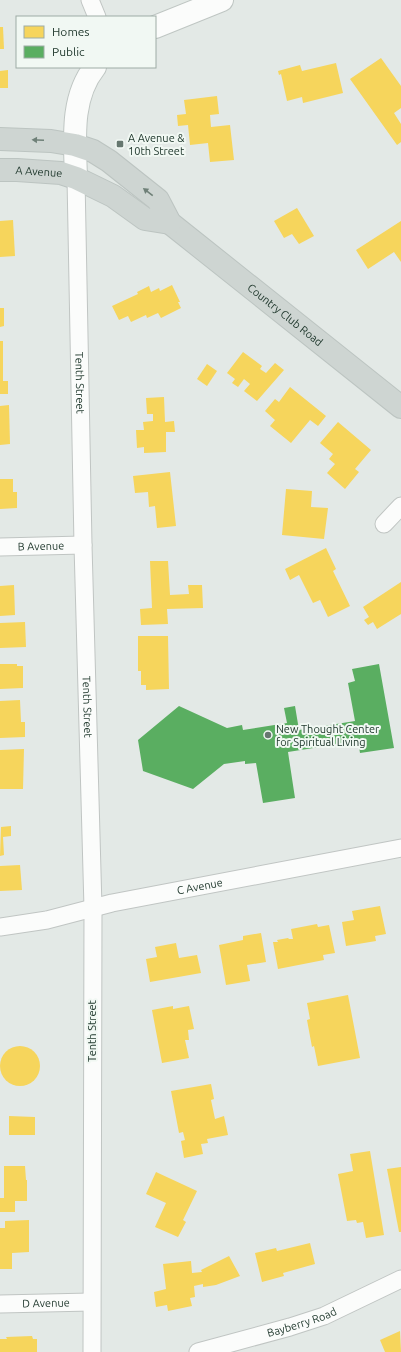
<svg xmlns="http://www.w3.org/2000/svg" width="401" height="1352" font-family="Ubuntu,sans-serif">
	<rect width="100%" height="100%" fill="#e3e9e6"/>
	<!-- homes -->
	<g fill="#f6d55c">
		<polygon points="0,27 3,27 4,49 0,49"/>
		<polygon points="381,58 401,86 401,108 394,113 401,124 401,142 397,145 350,79"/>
		<polygon points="336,63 343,93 303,103 302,97 287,101 281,74 279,75 278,71 300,65 302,71"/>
		<polygon points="8,70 8,88 0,88 0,71"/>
		<polygon points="217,96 219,114 210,115 211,127 230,125 234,160 210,162 208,143 190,145 188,125 178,126 177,115 186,114 184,100"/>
		<polygon points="297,208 314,236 299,244 292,234 284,238 274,221"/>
		<polygon points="13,220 15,256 0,257 0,221"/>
		<polygon points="401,221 401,262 394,252 368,269 356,250"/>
		<polygon points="172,285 180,302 178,302 181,308 161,318 158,313 147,318 146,315 131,322 128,316 119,320 112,306 138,294 137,292 149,286 151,292 159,288 160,291"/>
		<polygon points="0,308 4,308 4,326 0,327"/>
		<polygon points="0,341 3,341 3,381 8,381 8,394 0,394"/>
		<polygon points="243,352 262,366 260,369 266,373 275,363 284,370 257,401 244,391 250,384 244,379 238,387 232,383 235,379 227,373"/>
		<polygon points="207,364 217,371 207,386 197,379"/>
		<polygon points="290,387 326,416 318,426 310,420 291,443 270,426 275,420 265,411 275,399 279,402"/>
		<polygon points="164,397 165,422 174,421 175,432 166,432 166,452 144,453 144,447 137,448 136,430 144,430 143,422 153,421 153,414 147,414 146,398"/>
		<polygon points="9,405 10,444 0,445 0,406"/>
		<polygon points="338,422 371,450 355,469 359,472 345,489 327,473 335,464 329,459 333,454 320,443"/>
		<polygon points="170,472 176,526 157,528 155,506 149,507 148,492 135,493 133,476"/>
		<polygon points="0,479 13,479 13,492 17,492 17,508 0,509"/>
		<polygon points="286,489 312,491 311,507 328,508 324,539 282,535"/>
		<polygon points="326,548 336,569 333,571 350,606 328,617 320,600 313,603 299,575 290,580 285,569"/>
		<polygon points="150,561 168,561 170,595 189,594 188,585 202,585 203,608 167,609 168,624 141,625 140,609 152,608"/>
		<polygon points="401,582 401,614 377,629 373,622 368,625 364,620 369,617 363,607"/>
		<polygon points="14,585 15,615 0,616 0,586"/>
		<polygon points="25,622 26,647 0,648 0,623"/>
		<polygon points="138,636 168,636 169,689 146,690 146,685 141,685 141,671 138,671"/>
		<polygon points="0,664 17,664 17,666 23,666 23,688 0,689"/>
		<polygon points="20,700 21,722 25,722 25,737 0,738 0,701"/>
		<polygon points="24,749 23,789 0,789 0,750"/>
		<polygon points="11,826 11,836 3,837 4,855 0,856 1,827"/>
		<polygon points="20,865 22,890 0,891 0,866"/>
		<polygon points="380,906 386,934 375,936 376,941 346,946 342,922 354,920 352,911"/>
		<polygon points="317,924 318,927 329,925 335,953 323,955 324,960 278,969 273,942 278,942 277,940 288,938 289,939 293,939 291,929"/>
		<polygon points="261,933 266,962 247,965 250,981 226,985 219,945 243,940 243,936"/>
		<polygon points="176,943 179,958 197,955 201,973 150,982 146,959 157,957 155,947"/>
		<polygon points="348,995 360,1058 318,1066 314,1046 312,1047 307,1020 310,1019 307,1003"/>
		<polygon points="173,1006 173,1009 189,1006 194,1029 188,1030 189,1040 185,1040 189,1058 162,1063 152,1010"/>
		<circle cx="20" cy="1066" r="20"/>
		<polygon points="211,1084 214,1099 211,1100 215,1119 224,1116 228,1135 207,1139 208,1143 201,1144 203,1154 184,1158 181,1141 185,1140 183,1132 179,1133 171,1091"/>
		<polygon points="9,1116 35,1117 35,1135 9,1135"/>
		<polygon points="370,1151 384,1235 366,1238 363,1222 357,1223 356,1220 347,1221 338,1174 353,1171 350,1154"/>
		<polygon points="4,1166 25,1166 26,1180 27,1180 27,1201 15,1201 15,1212 0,1212 0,1198 4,1198"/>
		<polygon points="401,1167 401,1232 399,1232 387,1169"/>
		<polygon points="156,1172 197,1191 183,1220 186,1222 178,1237 155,1227 166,1203 146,1194"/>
		<polygon points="29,1220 29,1252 12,1253 12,1269 0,1269 0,1228 5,1228 5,1221"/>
		<polygon points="310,1243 315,1264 283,1273 284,1276 262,1282 255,1253 276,1248 277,1251"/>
		<polygon points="229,1256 240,1276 216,1285 203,1287 203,1284 194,1286 195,1297 190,1298 192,1306 168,1311 167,1305 156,1307 154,1292 166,1289 163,1264 191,1261 192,1273 202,1272 201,1270"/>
		<polygon points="400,1331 401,1352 385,1352 380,1340"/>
		<polygon points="32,1336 33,1339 37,1339 37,1352 0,1352 0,1339 7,1339 6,1337"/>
	</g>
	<!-- public -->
	<polygon fill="#5aae61" points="379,664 394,748 360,753 358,741 288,752 295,798 263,803 256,763 245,764 245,761 224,764 193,789 143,771 138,740 179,706 227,728 242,725 243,730 287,723 284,708 295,706 299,730 355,721 348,683 355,681 352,669"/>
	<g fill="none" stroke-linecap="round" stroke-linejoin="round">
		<defs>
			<g id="street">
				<polyline points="90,0 97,17"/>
				<path id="s1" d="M76,178l7,367 10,363 -1,444"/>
				<polyline points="384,524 401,506"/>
				<path id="s2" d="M0,547l83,-2"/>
				<path id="s3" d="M0,927l47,-7 65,-17 289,-55"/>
				<path id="s4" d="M0,1304l91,-2"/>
				<path id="s5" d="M198,1352l92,-25 34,-11 77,-37"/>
			</g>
			<g id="secondary">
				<polyline points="155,27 222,0"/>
				<path d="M76,178c-1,-37 -6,-80 19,-111"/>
			</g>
			<g id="primary">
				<path id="s6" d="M0,139l51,2 24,4 18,6 16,10 49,39 12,23 231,184"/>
				<path id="s7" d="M0,170h17l44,3 15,5 37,18 32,23 25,4"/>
			</g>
		</defs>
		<!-- street casing -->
		<use href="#street" stroke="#c0c5c3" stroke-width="19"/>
		<!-- secondary casing -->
		<use href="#secondary" stroke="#bfc6c3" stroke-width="24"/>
		<!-- primary casing -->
		<use href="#primary" stroke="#bcc4c1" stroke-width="24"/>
		<!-- street -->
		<use href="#street" stroke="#fbfcfb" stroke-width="17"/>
		<!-- secondary -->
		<use href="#secondary" stroke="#fbfcfb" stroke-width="22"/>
		<!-- primary -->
		<use href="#primary" stroke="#ced5d2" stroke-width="22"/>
	</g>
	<!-- one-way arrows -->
	<defs><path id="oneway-solid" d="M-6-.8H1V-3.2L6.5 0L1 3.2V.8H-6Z"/></defs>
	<g fill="#6f8078">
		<use href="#oneway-solid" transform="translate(38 140) rotate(-178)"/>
		<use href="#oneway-solid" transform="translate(148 192) rotate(-142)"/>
	</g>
	<!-- markers -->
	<g fill="#66776f" stroke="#f1f8f3" stroke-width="1.5">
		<rect x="116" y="140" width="8" height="8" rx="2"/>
		<circle cx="268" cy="735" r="4"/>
	</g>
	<g text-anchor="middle" stroke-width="4" stroke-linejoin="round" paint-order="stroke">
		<!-- poi labels -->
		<g font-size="11" fill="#223a2f" stroke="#f1f8f3" text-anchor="start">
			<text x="128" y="142">A Avenue &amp;<tspan x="128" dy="13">10th Street</tspan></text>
			<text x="276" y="733">New Thought Center<tspan x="276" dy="13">for Spiritual Living</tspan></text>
		</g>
		<!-- street labels -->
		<g font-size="11" fill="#223a2f" stroke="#f1f8f3">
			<text dy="4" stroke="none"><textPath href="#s7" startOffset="39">A Avenue</textPath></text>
			<text dy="4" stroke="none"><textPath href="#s6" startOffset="349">Country Club Road</textPath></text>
			<text dy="4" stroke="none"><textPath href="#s1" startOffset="205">Tenth Street</textPath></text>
			<text dy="4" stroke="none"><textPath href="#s2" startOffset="41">B Avenue</textPath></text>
			<text dy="4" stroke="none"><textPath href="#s1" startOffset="529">Tenth Street</textPath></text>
			<text dy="4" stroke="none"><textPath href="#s3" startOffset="204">C Avenue</textPath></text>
			<text transform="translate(92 1031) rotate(-90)" y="4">Tenth Street</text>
			<text dy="4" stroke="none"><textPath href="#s4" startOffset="46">D Avenue</textPath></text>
			<text dy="4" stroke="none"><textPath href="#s5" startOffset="108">Bayberry Road</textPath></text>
		</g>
	</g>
	<!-- legend -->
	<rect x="16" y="16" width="140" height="52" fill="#f1f8f3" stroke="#9eaca5"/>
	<rect x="24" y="26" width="20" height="12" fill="#f6d55c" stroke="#9eaca5"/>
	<text x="52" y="36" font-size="12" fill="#223a2f">Homes</text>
	<rect x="24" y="46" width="20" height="12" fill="#5aae61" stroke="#9eaca5"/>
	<text x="52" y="56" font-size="12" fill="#223a2f">Public</text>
</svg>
